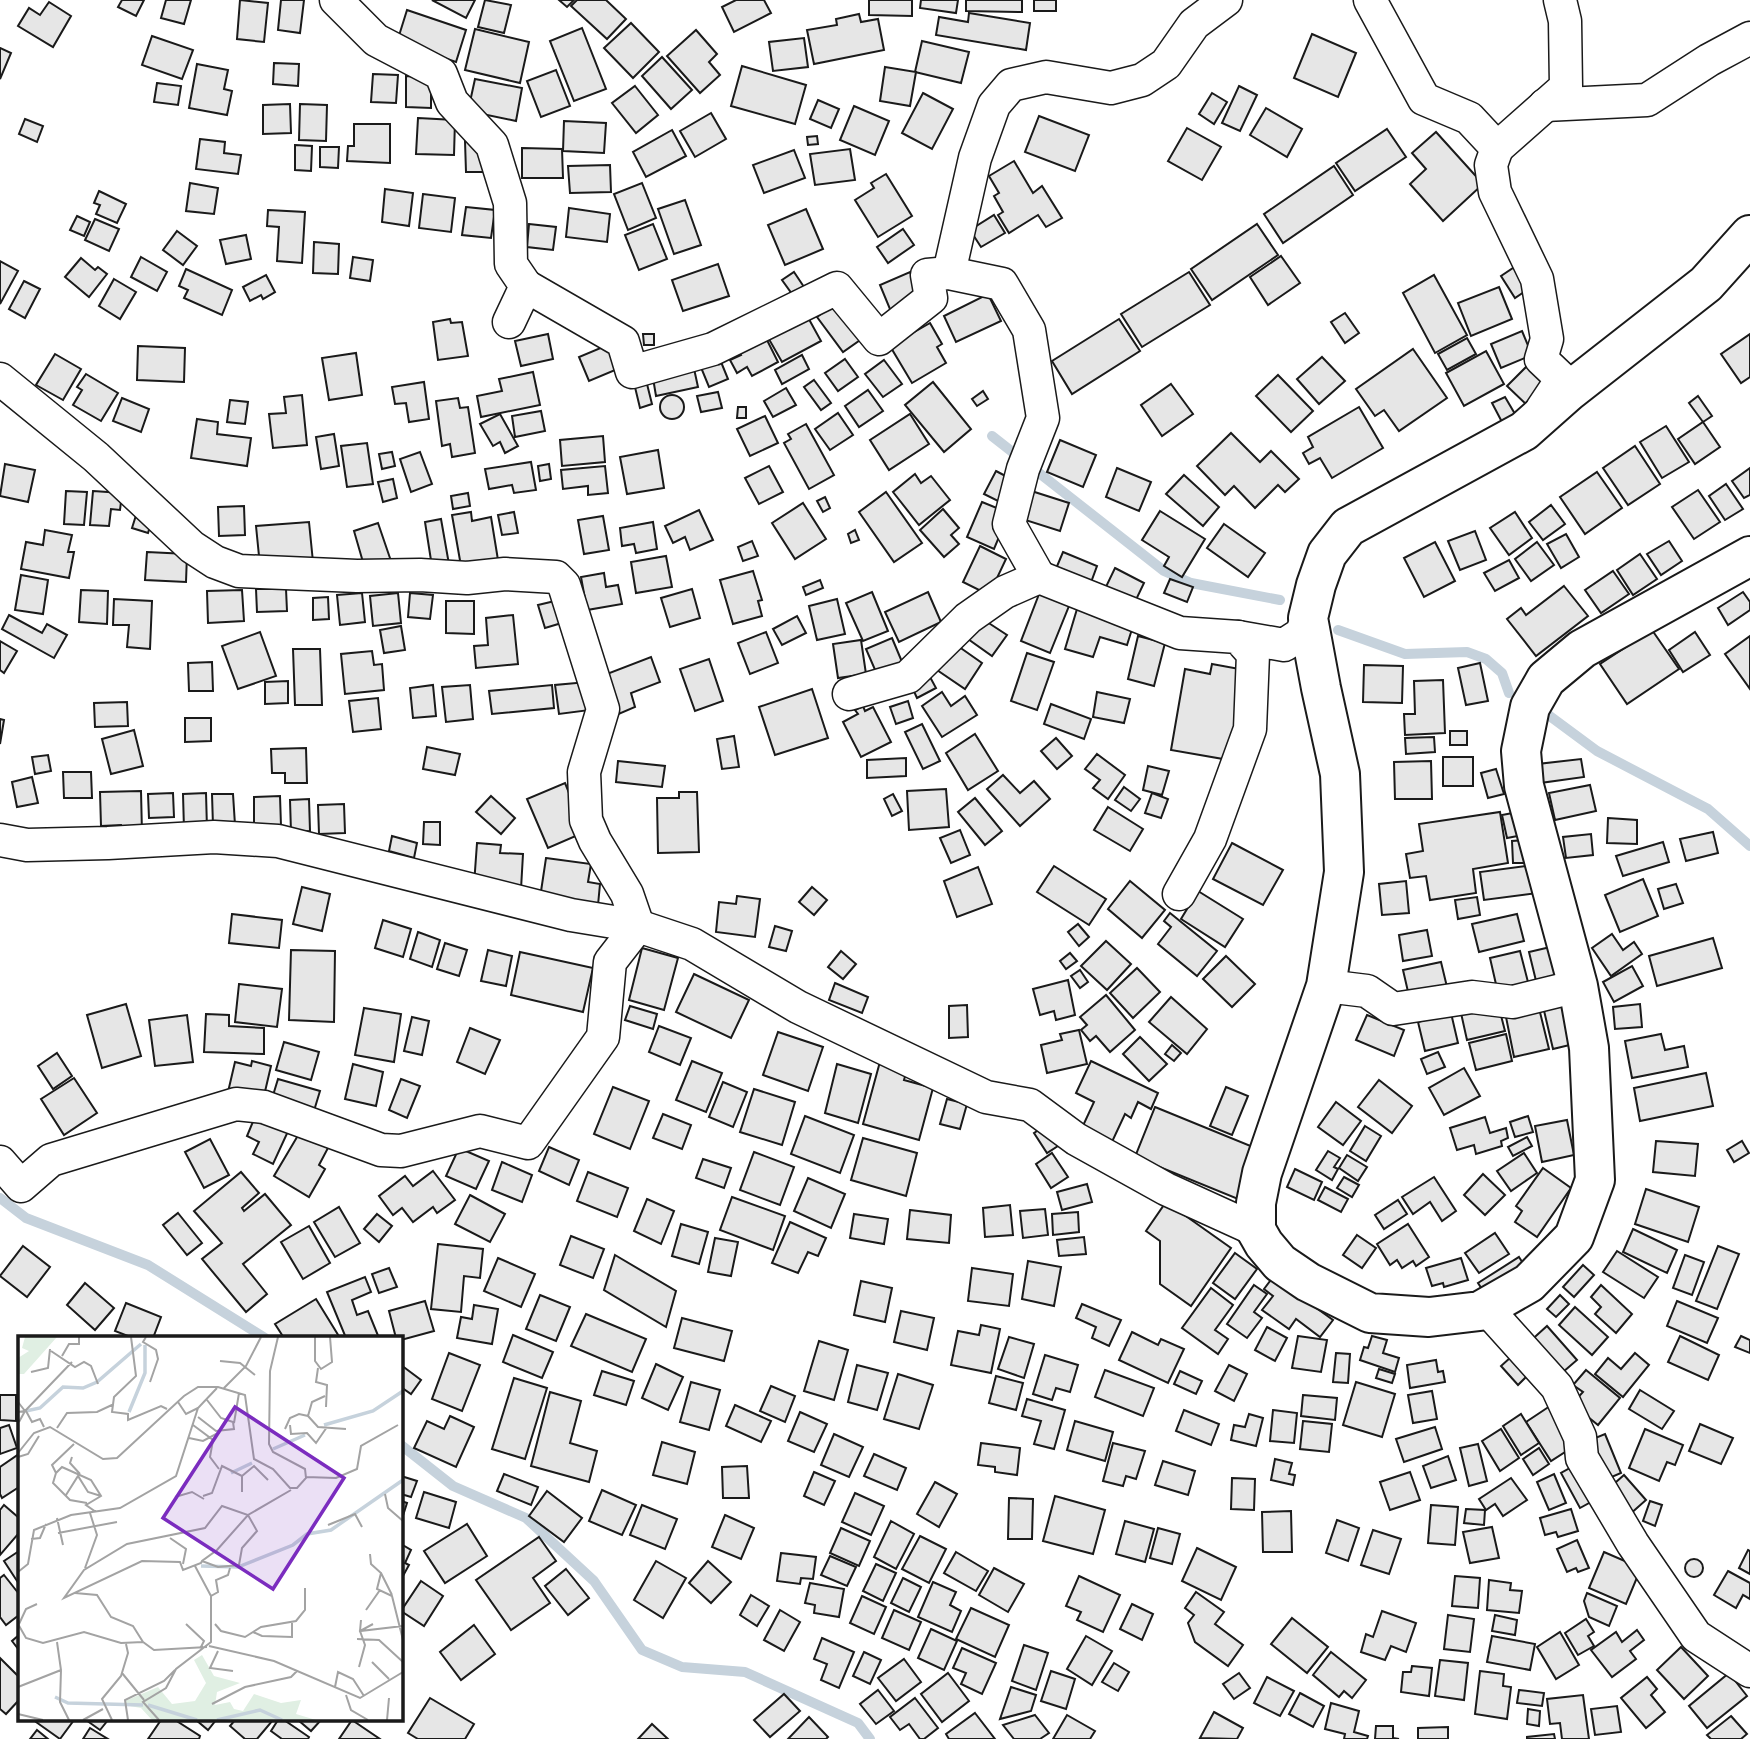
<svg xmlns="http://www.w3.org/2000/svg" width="1750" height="1739" font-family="Lora,serif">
	<rect width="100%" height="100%" fill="#fff"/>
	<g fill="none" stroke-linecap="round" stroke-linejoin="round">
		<!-- stream -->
		<g stroke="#c6d2dc" stroke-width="10">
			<polyline points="992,436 1164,571 1191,583 1280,600"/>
			<polyline points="1338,630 1405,654 1467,652 1486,659 1502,673 1509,693"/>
			<polyline points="1547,714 1597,751 1708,809 1750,846"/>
			<polyline points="0,1198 26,1218 148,1265 265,1338"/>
			<polyline points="401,1445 453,1486 526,1518 594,1581 642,1650 682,1667 745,1672 858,1723 870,1739"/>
		</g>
	</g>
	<!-- building -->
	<g fill="#e6e6e6" stroke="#1a1a1a" stroke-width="2">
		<polygon points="122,0 144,0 136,16 118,7"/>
		<polygon points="166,0 191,0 184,24 161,18"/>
		<polygon points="240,0 268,3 264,42 237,39"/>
		<polygon points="281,0 304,0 300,33 278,30"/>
		<polygon points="432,0 475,0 466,18"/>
		<polygon points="485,0 511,5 504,33 478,27"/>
		<polygon points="559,0 574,0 567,7"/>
		<polygon points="577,0 606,0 626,19 607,39 571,6"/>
		<polygon points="736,0 764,0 771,13 734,32 722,7"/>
		<polygon points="869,0 912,0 912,16 869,15"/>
		<polygon points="921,0 958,0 956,13 920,8"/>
		<polygon points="966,0 1022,0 1022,12 966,11"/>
		<rect x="1034" y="0" width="22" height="11"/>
		<polygon points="49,2 71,16 53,47 18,26 29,8 40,15"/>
		<polygon points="407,10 466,30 456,62 397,42"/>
		<polygon points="969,13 1030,23 1026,50 936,35 939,17 968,22"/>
		<polygon points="859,14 861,22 878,19 884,50 814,64 807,30 837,25 836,19"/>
		<polygon points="631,23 659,52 633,78 604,48"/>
		<polygon points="582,28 606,89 574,101 550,41"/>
		<polygon points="475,29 529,42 520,83 465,70"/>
		<polygon points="696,30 717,54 709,62 720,75 700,93 667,56"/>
		<polygon points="1312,34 1356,53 1338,97 1294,78"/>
		<polygon points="152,36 193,50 182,79 142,65"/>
		<polygon points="804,38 808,67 773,71 769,42"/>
		<polygon points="922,41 969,52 961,83 915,72"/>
		<polygon points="0,48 11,53 0,79"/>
		<polygon points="662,57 692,90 671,109 642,76"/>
		<polygon points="274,63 299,64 298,86 273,84"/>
		<polygon points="197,64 228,70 224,89 232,91 227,115 189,108"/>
		<polygon points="742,66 806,85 795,124 731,106"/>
		<polygon points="885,67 916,72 910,106 880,101"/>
		<polygon points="556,70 570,106 541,117 527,81"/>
		<polygon points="373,74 398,75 396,103 371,102"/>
		<polygon points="406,76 431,77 431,108 406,107"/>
		<polygon points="475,79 522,88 516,121 468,111"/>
		<polygon points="157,83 181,86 178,105 154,102"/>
		<polygon points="635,86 658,115 636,133 612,103"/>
		<polygon points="1239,86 1257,95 1240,131 1222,123"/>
		<polygon points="923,93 953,109 932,149 902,133"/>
		<polygon points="1212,93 1227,102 1214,124 1199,114"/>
		<polygon points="818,100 839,109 831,128 810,119"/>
		<polygon points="290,104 291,133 263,134 263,105"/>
		<polygon points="300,104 327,105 326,141 299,140"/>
		<polygon points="854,106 889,121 875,155 840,140"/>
		<polygon points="1266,108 1302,129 1287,157 1250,135"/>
		<polygon points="711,113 726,139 695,157 680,131"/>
		<polygon points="1039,116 1089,135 1075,171 1025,152"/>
		<polygon points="418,118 455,120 454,155 416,154"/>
		<polygon points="25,119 43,126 37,142 19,134"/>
		<polygon points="564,121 606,123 604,153 563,151"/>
		<polygon points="354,124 390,124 390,163 347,161 348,146 354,146"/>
		<polygon points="1187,128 1221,147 1202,180 1168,161"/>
		<polygon points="1387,129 1406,157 1355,191 1336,163"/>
		<polygon points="672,130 686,156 646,177 633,152"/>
		<polygon points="1436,132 1483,184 1443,221 1410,184 1426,169 1412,153"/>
		<polygon points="817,136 818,144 808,145 807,137"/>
		<polygon points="200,139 225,142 224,153 241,155 238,174 196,169"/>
		<polygon points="465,141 483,141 485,172 466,172"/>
		<polygon points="295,145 312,146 311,171 295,170"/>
		<polygon points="320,147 339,147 338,168 320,167"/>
		<polygon points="522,148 562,149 563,178 522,178"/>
		<polygon points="850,149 855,180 815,185 810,154"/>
		<polygon points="794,150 805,178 764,193 753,165"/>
		<polygon points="1014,161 1033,193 1042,186 1062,218 1046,227 1038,215 1009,233 998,215 1003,212 994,196 999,193 989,176"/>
		<polygon points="610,165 611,192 570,193 568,166"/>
		<polygon points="1334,166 1353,195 1283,243 1264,214"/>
		<polygon points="886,174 912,216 878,237 855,200 874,188 871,183"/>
		<polygon points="190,183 218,188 214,214 186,211"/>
		<polygon points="642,183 656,218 628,230 614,194"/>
		<polygon points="385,189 413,193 409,226 382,222"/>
		<polygon points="99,191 126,204 117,223 96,214 100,205 94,203"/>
		<polygon points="423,194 455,198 451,232 419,228"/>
		<polygon points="685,200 701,245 674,254 658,209"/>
		<polygon points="466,207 495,210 491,238 462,235"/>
		<polygon points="569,208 610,214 607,242 566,237"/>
		<polygon points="806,209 823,249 785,265 768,225"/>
		<polygon points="268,210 305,212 302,263 277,261 279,227 267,226"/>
		<polygon points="994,215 1005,233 981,247 970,230"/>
		<polygon points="77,216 90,222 84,236 70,230"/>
		<polygon points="95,219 119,229 109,251 85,240"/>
		<polygon points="529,224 556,227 553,250 527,247"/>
		<polygon points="653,224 667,259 639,270 625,235"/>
		<polygon points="1257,224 1278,255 1212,300 1191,269"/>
		<polygon points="903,229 914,245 888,263 877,247"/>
		<polygon points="177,231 197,246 183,265 163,250"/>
		<polygon points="246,235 251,259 226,264 220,240"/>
		<polygon points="314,242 339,244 338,274 313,273"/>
		<polygon points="1281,256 1300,283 1268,305 1250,277"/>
		<polygon points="141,257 167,272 157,291 131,277"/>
		<polygon points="353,257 373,260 370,281 350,278"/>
		<polygon points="81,258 95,270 98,267 107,274 89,297 65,277"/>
		<polygon points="0,261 18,271 0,304"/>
		<polygon points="718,264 729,296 683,311 672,280"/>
		<polygon points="1519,264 1533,286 1515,298 1501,276"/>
		<polygon points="186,269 232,290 222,315 184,298 188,290 179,286"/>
		<polygon points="794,272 806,290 795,298 782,280"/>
		<polygon points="910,272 922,302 892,314 880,285"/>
		<polygon points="1189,272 1210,305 1142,347 1121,314"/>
		<polygon points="266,275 275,292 263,299 261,295 250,301 243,287"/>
		<polygon points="1434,275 1467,335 1435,353 1403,293"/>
		<polygon points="114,279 136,292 120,319 99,306"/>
		<polygon points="24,281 40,289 25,318 9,309"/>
		<polygon points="1499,287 1512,319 1471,336 1458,303"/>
		<polygon points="988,294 1001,321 956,342 944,316"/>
		<polygon points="837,302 863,338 843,352 817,317"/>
		<polygon points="805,312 821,341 782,362 766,334"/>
		<polygon points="1345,313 1359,333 1345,343 1331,322"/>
		<polygon points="450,319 451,323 462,322 468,356 438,360 433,322"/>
		<polygon points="1119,319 1140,351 1072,394 1052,361"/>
		<polygon points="930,323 942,344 937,347 946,363 912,383 890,346"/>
		<polygon points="1522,331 1532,355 1501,368 1491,344"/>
		<polygon points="763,332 778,362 752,376 747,367 737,373 730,360 741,355 736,346"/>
		<polygon points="548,334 553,359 521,366 515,341"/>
		<polygon points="643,334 654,334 654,345 644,345"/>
		<polygon points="1750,334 1750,377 1741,383 1721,354"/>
		<polygon points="1467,338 1476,354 1447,370 1438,354"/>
		<polygon points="610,344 620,368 589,381 579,357"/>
		<polygon points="138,346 185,348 184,382 137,380"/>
		<polygon points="1413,349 1447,398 1399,431 1384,410 1375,416 1356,389"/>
		<polygon points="1486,351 1504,384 1464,406 1446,373"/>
		<polygon points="356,353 362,395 329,400 322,358"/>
		<polygon points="55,354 81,369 63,400 36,385"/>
		<polygon points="802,355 809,369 782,384 775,370"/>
		<polygon points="719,357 728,379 709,387 700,365"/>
		<polygon points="1322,357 1345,381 1319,404 1297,379"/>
		<polygon points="845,359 858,377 838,391 825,373"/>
		<polygon points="884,360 902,384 883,397 865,374"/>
		<polygon points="693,364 698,387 656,396 652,372"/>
		<polygon points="1528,365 1549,384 1528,406 1507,386"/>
		<polygon points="533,372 540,405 481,417 477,396 502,391 499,379"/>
		<polygon points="86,374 118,393 101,421 73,405 82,390 77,387"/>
		<polygon points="1278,375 1313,411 1291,432 1256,396"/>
		<polygon points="646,380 652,404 640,408 634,383"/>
		<polygon points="814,380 831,403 821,410 804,387"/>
		<polygon points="424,382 429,419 409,422 406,403 395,404 392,387"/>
		<polygon points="933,382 971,429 944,452 905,405"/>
		<polygon points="1171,384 1193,414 1162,436 1141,405"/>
		<polygon points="786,388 796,405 773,417 764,401"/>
		<polygon points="868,390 883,411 859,427 845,406"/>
		<polygon points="983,391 988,399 977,406 972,399"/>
		<polygon points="718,392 722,408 701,412 697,396"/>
		<circle cx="672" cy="407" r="12"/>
		<polygon points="302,395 307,445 273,448 269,414 286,413 284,397"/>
		<polygon points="1698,396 1712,416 1703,422 1689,403"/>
		<polygon points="1505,397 1515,414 1502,422 1492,403"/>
		<polygon points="122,398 149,409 141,432 113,421"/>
		<polygon points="458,398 460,408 468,407 475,453 452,457 450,444 442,446 436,401"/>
		<polygon points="230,400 248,402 245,424 227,422"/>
		<polygon points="738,407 746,407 746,418 737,418"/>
		<polygon points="1359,407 1383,448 1332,478 1320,458 1309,464 1303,453 1313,447 1308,437"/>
		<polygon points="541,411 545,431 515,437 512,416"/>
		<polygon points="838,413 853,435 830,450 815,429"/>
		<polygon points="500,414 518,446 505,453 500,442 493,446 480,424"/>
		<polygon points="910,414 929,444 889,470 870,440"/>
		<polygon points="765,416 778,443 750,456 737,429"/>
		<polygon points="197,419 218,422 217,434 251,438 247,466 191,458"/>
		<polygon points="1703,422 1720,447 1695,464 1678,439"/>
		<polygon points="806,424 834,475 809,489 784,443 791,439 788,434"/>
		<polygon points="1666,426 1689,462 1662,478 1640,442"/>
		<polygon points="1231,433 1260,462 1271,451 1299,479 1285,492 1278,485 1255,508 1234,486 1225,495 1197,466"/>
		<polygon points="334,434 339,466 321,469 316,437"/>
		<polygon points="603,436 605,462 562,466 560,440"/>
		<polygon points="1060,440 1096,455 1083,487 1047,472"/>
		<polygon points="367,443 373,484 347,487 341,446"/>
		<polygon points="1635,446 1660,484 1628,505 1603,468"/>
		<polygon points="658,450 664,488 627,494 620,457"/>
		<polygon points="392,452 395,466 382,469 379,454"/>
		<polygon points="420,452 432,484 411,492 400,459"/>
		<polygon points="531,462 536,490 514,493 512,485 489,489 485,469"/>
		<polygon points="5,464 35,470 28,502 0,496"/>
		<polygon points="549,464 551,479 540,481 538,466"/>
		<polygon points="605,466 608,493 588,495 588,486 563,489 561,470"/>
		<polygon points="769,466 783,492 759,504 745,478"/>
		<polygon points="1117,468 1151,482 1139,511 1106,497"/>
		<polygon points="1750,468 1750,495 1744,498 1732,481"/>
		<polygon points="996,471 1015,481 1004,504 984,494"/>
		<polygon points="1597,472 1622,508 1585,534 1560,497"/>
		<polygon points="915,474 921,483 931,476 950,500 919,525 893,492"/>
		<polygon points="1184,475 1219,507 1203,526 1166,494"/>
		<polygon points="393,479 397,498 383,502 378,482"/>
		<polygon points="1726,484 1743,509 1725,520 1709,496"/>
		<polygon points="1022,488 1069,503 1060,531 1013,516"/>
		<polygon points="1698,490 1720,522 1694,539 1672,507"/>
		<polygon points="66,491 87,492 84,525 64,524"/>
		<polygon points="93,491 122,493 120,510 111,509 109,526 90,525"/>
		<polygon points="886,492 922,543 894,562 859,512"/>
		<polygon points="468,493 470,506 453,509 451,496"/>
		<polygon points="825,497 830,508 823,512 817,501"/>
		<polygon points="982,502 1009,513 994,549 967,537"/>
		<polygon points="803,503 826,539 795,559 772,523"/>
		<polygon points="1551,505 1565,524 1543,540 1529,522"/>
		<polygon points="244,506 245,535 219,536 218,507"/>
		<polygon points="138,509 154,513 148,533 132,528"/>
		<polygon points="943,509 959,528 951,535 959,544 944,557 920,530"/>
		<polygon points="699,510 713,540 690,550 685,537 673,543 665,526"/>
		<polygon points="1160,511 1205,539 1182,577 1164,566 1169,557 1142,540"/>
		<polygon points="471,512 472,521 491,517 498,560 461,566 452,515"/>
		<polygon points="514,512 518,533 502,535 498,515"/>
		<polygon points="1515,512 1532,538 1509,555 1490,528"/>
		<polygon points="603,516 609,550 584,554 578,520"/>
		<polygon points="441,519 450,570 433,573 425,522"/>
		<polygon points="309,522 313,562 260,566 256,526"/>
		<polygon points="653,522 657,549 636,553 634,544 622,546 620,528"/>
		<polygon points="378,523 391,561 365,569 354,531"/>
		<polygon points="1224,524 1265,553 1248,577 1207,548"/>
		<polygon points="45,530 72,535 68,552 74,552 69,578 21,569 26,542 43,545"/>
		<polygon points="855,530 859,540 851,543 848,534"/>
		<polygon points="1475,531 1486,560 1460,570 1448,541"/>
		<polygon points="1566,534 1579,557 1561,568 1547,544"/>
		<polygon points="752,541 758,556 743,561 738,547"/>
		<polygon points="1669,541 1682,561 1661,575 1647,554"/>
		<polygon points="1435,542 1455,581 1424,597 1404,558"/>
		<polygon points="1537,542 1554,565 1531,581 1515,559"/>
		<polygon points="980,546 1006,559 989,595 963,582"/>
		<polygon points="147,552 187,554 186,582 145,580"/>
		<polygon points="1063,552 1097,566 1090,585 1055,571"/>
		<polygon points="1640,554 1657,579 1633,595 1617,570"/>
		<polygon points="666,556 672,587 636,593 631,562"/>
		<polygon points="1509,560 1519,578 1495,591 1484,573"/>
		<polygon points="1115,568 1144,583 1133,606 1103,593"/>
		<polygon points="753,571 762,600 758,601 762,616 733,624 720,580"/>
		<polygon points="1613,571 1629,594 1601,613 1585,590"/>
		<polygon points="604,573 606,587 618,585 622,604 587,610 581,577"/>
		<polygon points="21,575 48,580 43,614 15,610"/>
		<polygon points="1170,579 1193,587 1187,602 1164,593"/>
		<polygon points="820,580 823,588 806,595 803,587"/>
		<polygon points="1564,586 1588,616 1536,656 1507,619 1521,608 1526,615"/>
		<polygon points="256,589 286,589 287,611 257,612"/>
		<polygon points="692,589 700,618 670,627 661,598"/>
		<polygon points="1041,589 1071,601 1050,653 1021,641"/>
		<polygon points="81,590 108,591 107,624 79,622"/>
		<polygon points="242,590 244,621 208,623 207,591"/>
		<polygon points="872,592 888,631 863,641 846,603"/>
		<polygon points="928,592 941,622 899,642 885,612"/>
		<polygon points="1743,592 1750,602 1750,610 1728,625 1718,608"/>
		<polygon points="362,593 365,622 340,625 337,595"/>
		<polygon points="398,593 401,623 373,626 370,596"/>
		<polygon points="410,593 433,595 430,619 408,617"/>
		<polygon points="328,597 329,619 313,620 313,598"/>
		<polygon points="114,599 152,601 150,649 127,647 129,625 113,625"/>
		<polygon points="837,599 845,634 817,640 809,606"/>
		<polygon points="559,600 565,622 545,628 538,605"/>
		<polygon points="446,601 474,601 474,634 446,633"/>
		<polygon points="1077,609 1133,626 1127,645 1100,637 1093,657 1065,649"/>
		<polygon points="9,615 42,633 47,624 67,635 54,658 2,629"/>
		<polygon points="513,615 518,664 476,668 474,646 488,645 486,618"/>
		<polygon points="797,616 806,633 782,645 773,629"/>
		<polygon points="981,618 1007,635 992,656 968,639"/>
		<polygon points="401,626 405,650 384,653 380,630"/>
		<polygon points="1652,630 1679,669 1627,704 1600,664"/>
		<polygon points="260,632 276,676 238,689 222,646"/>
		<polygon points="766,632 778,663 750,674 738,643"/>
		<polygon points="1695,632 1710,655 1683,672 1669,650"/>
		<polygon points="1138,636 1165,643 1154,686 1128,679"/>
		<polygon points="1750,636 1750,689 1725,654"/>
		<polygon points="892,638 905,669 879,679 866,649"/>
		<polygon points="861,640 866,674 838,678 833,644"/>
		<polygon points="0,641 17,651 4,673 0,670"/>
		<polygon points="955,644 982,663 965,689 937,670"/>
		<polygon points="293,649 320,649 322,705 295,705"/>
		<polygon points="372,651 374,665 382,664 384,690 345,694 341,654"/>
		<polygon points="1027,653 1054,662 1037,710 1011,701"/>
		<polygon points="651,657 660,682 631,693 635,707 614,716 599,677"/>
		<polygon points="709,659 723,701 695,711 680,669"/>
		<polygon points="212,662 213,691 189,691 188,663"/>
		<polygon points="1480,663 1488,701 1466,705 1458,668"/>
		<polygon points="1212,664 1245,670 1229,760 1171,750 1185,669 1210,674"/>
		<polygon points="1364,665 1403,666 1402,703 1363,702"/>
		<polygon points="930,677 936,688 917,698 912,687"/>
		<polygon points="1443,680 1445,733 1405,735 1404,714 1415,714 1414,681"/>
		<polygon points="288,681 288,703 265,704 265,682"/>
		<polygon points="587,682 590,710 559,714 555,685"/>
		<polygon points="433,685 436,716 413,718 410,688"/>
		<polygon points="470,685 473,719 446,722 442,687"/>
		<polygon points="552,685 554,708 492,714 489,691"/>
		<polygon points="812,689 828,738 775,755 759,707"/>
		<polygon points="942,692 951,706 965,696 977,715 942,737 922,706"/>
		<polygon points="1097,692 1130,699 1124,723 1093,717"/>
		<polygon points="378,698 381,729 353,732 349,701"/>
		<polygon points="908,701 913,718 896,724 890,707"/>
		<polygon points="127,702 128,726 95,727 94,703"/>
		<polygon points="1051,704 1091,719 1084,739 1044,724"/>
		<polygon points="863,706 865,711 873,707 891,742 861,757 843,722 858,714 855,710"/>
		<polygon points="185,718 211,718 211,741 185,742"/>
		<polygon points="0,719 4,720 0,744"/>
		<polygon points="922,724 940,761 923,769 905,732"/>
		<polygon points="134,730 143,766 111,774 102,739"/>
		<rect x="1450" y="731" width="17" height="14"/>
		<polygon points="975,734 998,771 968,790 946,753"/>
		<polygon points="734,736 739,767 722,769 717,739"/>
		<polygon points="1434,737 1435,752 1406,754 1405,738"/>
		<polygon points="1056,738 1072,756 1057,769 1041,751"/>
		<polygon points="427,747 460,754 455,775 423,769"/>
		<polygon points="306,748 307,783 285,783 285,773 272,773 271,749"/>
		<polygon points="1097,754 1125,775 1108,799 1093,788 1100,780 1085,769"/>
		<polygon points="48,755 51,771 35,774 32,757"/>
		<rect x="1443" y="757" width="30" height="29"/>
		<polygon points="906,758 906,776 867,778 867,760"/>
		<polygon points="1581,759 1584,777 1540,783 1538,764"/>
		<polygon points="618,761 665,766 662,787 616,782"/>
		<polygon points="1431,761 1432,799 1395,799 1394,762"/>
		<polygon points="1148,766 1169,771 1162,795 1143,790"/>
		<polygon points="1496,769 1504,794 1488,798 1481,773"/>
		<polygon points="63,772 91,772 92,798 64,798"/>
		<polygon points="1003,775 1020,793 1034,781 1050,799 1020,826 987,789"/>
		<polygon points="32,777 38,803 17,807 12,782"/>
		<polygon points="565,783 585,832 548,848 527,799"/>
		<polygon points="1590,785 1596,811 1555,820 1549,793"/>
		<polygon points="1124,787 1140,799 1131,811 1115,800"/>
		<polygon points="946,789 949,827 909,830 907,791"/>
		<polygon points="141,791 142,833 122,833 121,825 101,826 100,792"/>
		<polygon points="679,792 697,792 699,852 658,853 657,798 679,798"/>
		<polygon points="173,793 174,817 149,818 148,794"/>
		<polygon points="206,793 207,829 184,829 183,794"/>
		<polygon points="1152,793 1168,799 1161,818 1145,813"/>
		<polygon points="212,794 233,794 235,825 213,826"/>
		<polygon points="893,794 902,811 892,816 884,799"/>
		<polygon points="280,796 281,826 254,827 254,797"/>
		<polygon points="491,796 515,818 501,834 476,812"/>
		<polygon points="975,798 1002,831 985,845 958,812"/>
		<polygon points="309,799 310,831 291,832 290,800"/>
		<polygon points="344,804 345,833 319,834 318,805"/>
		<polygon points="1108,807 1143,829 1130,851 1094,830"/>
		<polygon points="1500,812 1508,863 1473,869 1476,893 1430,900 1426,876 1410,878 1406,854 1423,851 1419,824"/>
		<polygon points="1518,812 1523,835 1507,838 1502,815"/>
		<polygon points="1608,818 1637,820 1637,844 1607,843"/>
		<polygon points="424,822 440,822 440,845 423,844"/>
		<polygon points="960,830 970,855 951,863 940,838"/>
		<polygon points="1713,832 1718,853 1686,861 1680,839"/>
		<polygon points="1591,834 1593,855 1566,858 1563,837"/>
		<polygon points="392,836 417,843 414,858 389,851"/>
		<polygon points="1527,840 1529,863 1513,863 1512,841"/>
		<polygon points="1663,842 1669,862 1623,876 1616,856"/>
		<polygon points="477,843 501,845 500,853 523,854 521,889 474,885"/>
		<polygon points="1232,843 1283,870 1263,905 1213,879"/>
		<polygon points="546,858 591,864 588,882 600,884 598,905 540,898"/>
		<polygon points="1534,865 1538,893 1484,900 1480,872"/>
		<polygon points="1054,866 1106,899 1089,925 1037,892"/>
		<polygon points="978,867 992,904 957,917 944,881"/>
		<polygon points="1643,879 1658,916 1620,932 1605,895"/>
		<polygon points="1130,881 1165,910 1142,938 1108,909"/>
		<polygon points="1406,881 1409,913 1382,915 1379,884"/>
		<polygon points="1676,884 1683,903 1664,909 1658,889"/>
		<polygon points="302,887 330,894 322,931 293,924"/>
		<polygon points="812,887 827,900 814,915 799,902"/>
		<polygon points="1198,891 1243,919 1225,947 1181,919"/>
		<polygon points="737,896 760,899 755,937 716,932 719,902 736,904"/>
		<polygon points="1477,897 1480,915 1458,919 1455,900"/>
		<polygon points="1170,913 1217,951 1197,976 1158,944 1171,927 1164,921"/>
		<polygon points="232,914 282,920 279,948 229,943"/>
		<polygon points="1517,914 1524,941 1479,952 1472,924"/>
		<polygon points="383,920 411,929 403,957 375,948"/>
		<polygon points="1078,924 1089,937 1079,946 1068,932"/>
		<polygon points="775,926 792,931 786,951 769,947"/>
		<polygon points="1427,930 1432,956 1403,961 1399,935"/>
		<polygon points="418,932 440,940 432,967 410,959"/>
		<polygon points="1612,934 1623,950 1634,942 1642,954 1611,976 1592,948"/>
		<polygon points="1713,938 1722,968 1657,986 1649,956"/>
		<polygon points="1106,941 1131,964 1107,990 1081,966"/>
		<polygon points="445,943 467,950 459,976 437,969"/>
		<polygon points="1559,945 1567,983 1538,989 1529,952"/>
		<polygon points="642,948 678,958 664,1010 629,1000"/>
		<polygon points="291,950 335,951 334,1022 289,1020"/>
		<polygon points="488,950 512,956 506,986 481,981"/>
		<polygon points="841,951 856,964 843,979 828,967"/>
		<polygon points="1520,951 1529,986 1498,993 1490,958"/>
		<polygon points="520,952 593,968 583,1012 511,995"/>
		<polygon points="1070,953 1077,961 1066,969 1060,961"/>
		<polygon points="1226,956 1255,984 1232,1007 1203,979"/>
		<polygon points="1441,962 1447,987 1409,996 1403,970"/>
		<polygon points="1632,966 1643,986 1614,1002 1603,982"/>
		<polygon points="1137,968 1160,992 1133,1018 1110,993"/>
		<polygon points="1080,970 1088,982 1080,988 1071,976"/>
		<polygon points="694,974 749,1000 731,1038 676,1012"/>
		<polygon points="1068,980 1075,1015 1056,1020 1054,1011 1040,1015 1033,989"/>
		<polygon points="835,983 868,997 862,1013 829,1000"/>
		<polygon points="239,984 282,989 277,1027 235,1022"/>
		<polygon points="1106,995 1135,1030 1110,1052 1096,1036 1090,1041 1081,1030 1087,1025 1080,1017"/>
		<polygon points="1571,996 1582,1042 1553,1049 1542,1002"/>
		<polygon points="1171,997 1207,1029 1187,1054 1149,1022"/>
		<polygon points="126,1004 141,1056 102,1068 87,1015"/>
		<polygon points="1498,1004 1505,1031 1467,1040 1461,1013"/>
		<polygon points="1538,1004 1549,1049 1514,1057 1505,1012"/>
		<polygon points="1640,1004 1642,1027 1615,1029 1613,1007"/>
		<polygon points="967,1005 968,1037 949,1038 949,1006"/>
		<polygon points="630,1006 657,1014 653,1029 625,1020"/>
		<polygon points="364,1008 401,1014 394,1062 355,1055"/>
		<polygon points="1451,1013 1458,1043 1425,1051 1418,1022"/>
		<polygon points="206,1014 229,1015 229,1026 264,1028 264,1054 204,1052"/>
		<polygon points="187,1015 193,1062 155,1066 149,1020"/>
		<polygon points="1367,1015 1404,1030 1394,1056 1356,1040"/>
		<polygon points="412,1017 429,1021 422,1055 404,1051"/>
		<polygon points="659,1026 691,1038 680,1065 649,1052"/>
		<polygon points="470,1028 500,1040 485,1074 457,1062"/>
		<polygon points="1079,1030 1087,1064 1047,1073 1041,1045 1062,1040 1060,1034"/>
		<polygon points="778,1032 823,1047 808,1091 763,1075"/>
		<polygon points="1506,1034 1512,1061 1476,1070 1469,1043"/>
		<polygon points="1661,1034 1665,1050 1684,1046 1688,1067 1632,1078 1625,1041"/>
		<polygon points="1140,1037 1167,1064 1149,1081 1123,1054"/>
		<polygon points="284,1042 319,1052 311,1080 276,1070"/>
		<polygon points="1172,1045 1181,1053 1174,1061 1165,1054"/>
		<polygon points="1438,1052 1445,1067 1427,1074 1421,1059"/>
		<polygon points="57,1053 72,1076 53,1089 38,1066"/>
		<polygon points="881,1058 908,1066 904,1080 933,1088 919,1140 863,1124"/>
		<polygon points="252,1061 271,1066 263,1100 228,1092 235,1062 251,1066"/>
		<polygon points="692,1061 722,1073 706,1112 676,1100"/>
		<polygon points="1091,1061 1158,1093 1151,1109 1138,1102 1131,1118 1125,1114 1111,1144 1081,1130 1094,1102 1076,1093"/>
		<polygon points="353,1064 383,1072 376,1106 345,1099"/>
		<polygon points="837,1064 871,1074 858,1123 825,1113"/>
		<polygon points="1464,1068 1480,1096 1444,1115 1429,1088"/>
		<polygon points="1706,1073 1713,1106 1640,1121 1634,1088"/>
		<polygon points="74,1078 97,1113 64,1135 41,1099"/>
		<polygon points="278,1079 320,1091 313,1114 271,1102"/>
		<polygon points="401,1079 420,1086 407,1118 389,1110"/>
		<polygon points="1379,1080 1412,1106 1392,1133 1358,1107"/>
		<polygon points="723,1082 747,1092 733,1127 709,1117"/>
		<polygon points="613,1087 649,1101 630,1149 594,1134"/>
		<polygon points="1226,1087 1248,1096 1232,1135 1210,1126"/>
		<polygon points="754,1089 795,1102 782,1145 740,1132"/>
		<polygon points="947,1099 967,1104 960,1129 940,1124"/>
		<polygon points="1336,1102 1361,1121 1343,1145 1318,1127"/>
		<polygon points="1155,1107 1258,1149 1238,1199 1135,1157"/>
		<polygon points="257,1112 290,1127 273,1164 253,1154 259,1142 247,1136"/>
		<polygon points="663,1114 691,1125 682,1149 653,1138"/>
		<polygon points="805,1116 854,1135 840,1173 791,1154"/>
		<polygon points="1528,1116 1533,1132 1515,1137 1510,1122"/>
		<polygon points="1485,1117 1490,1133 1506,1128 1508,1138 1501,1141 1502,1146 1476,1154 1474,1145 1457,1150 1450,1128"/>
		<polygon points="1567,1120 1574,1155 1542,1162 1535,1126"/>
		<polygon points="1048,1124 1061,1144 1047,1153 1034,1133"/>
		<polygon points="1365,1126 1381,1136 1366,1161 1350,1151"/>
		<polygon points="300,1132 328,1148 319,1165 325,1169 309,1197 274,1176"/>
		<polygon points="1527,1137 1532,1146 1513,1156 1508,1147"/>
		<polygon points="863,1138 917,1153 906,1196 851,1180"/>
		<polygon points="210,1139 229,1175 204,1188 185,1152"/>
		<polygon points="1656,1141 1698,1144 1695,1176 1653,1172"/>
		<polygon points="1742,1141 1749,1153 1734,1162 1727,1150"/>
		<polygon points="549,1147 579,1160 569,1185 539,1171"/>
		<polygon points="459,1148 489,1161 476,1189 446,1176"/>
		<polygon points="1328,1151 1340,1158 1334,1167 1338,1169 1332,1180 1316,1170"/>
		<polygon points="754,1152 794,1167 780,1205 740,1190"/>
		<polygon points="1052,1153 1068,1177 1051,1188 1036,1164"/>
		<polygon points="1524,1153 1537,1173 1511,1191 1497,1171"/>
		<polygon points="1347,1155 1367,1167 1358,1181 1339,1168"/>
		<polygon points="703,1159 731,1168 724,1188 696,1178"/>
		<polygon points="502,1162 532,1175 522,1202 492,1190"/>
		<polygon points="1543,1168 1571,1188 1537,1237 1515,1222 1522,1211 1516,1206"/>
		<polygon points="1295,1169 1322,1182 1314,1200 1287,1187"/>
		<polygon points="433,1171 455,1200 437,1213 433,1207 413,1222 402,1208 393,1215 379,1196 405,1176 413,1186"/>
		<polygon points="241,1172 259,1193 242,1208 244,1211 265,1194 291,1225 243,1264 267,1294 246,1312 202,1259 222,1243 194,1211"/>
		<polygon points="588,1172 628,1188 617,1217 577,1201"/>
		<polygon points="1483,1174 1505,1195 1485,1215 1464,1195"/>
		<polygon points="1344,1177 1359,1185 1352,1197 1337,1188"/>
		<polygon points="1434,1177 1456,1211 1442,1221 1430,1202 1413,1214 1402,1197"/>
		<polygon points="808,1178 845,1194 831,1228 794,1211"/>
		<polygon points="1087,1184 1092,1202 1062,1210 1057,1192"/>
		<polygon points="1325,1187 1348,1199 1341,1212 1318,1200"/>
		<polygon points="1646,1189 1699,1207 1688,1242 1635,1224"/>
		<polygon points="470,1195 505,1214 490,1242 455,1224"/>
		<polygon points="732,1197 785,1216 773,1250 720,1230"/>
		<polygon points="647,1199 674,1211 661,1244 634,1231"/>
		<polygon points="1398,1200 1407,1214 1384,1229 1375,1215"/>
		<polygon points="1166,1202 1231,1248 1191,1306 1160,1284 1160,1241 1146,1231"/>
		<polygon points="1010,1205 1013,1235 985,1237 983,1208"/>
		<polygon points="339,1207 360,1243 335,1257 314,1222"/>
		<polygon points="1045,1209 1048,1235 1023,1238 1020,1211"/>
		<polygon points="910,1210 951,1215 949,1243 907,1239"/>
		<polygon points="1078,1212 1079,1232 1053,1235 1052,1214"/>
		<polygon points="178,1213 202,1243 187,1255 163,1225"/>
		<polygon points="377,1214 392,1226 379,1242 364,1229"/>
		<polygon points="854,1214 888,1219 884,1244 850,1238"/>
		<polygon points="790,1222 826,1238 818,1256 808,1252 798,1273 772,1263"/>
		<polygon points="681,1224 708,1232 699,1264 672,1256"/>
		<polygon points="1408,1224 1429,1257 1416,1266 1413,1261 1402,1268 1397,1260 1390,1265 1377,1244"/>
		<polygon points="309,1226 330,1263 303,1279 281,1242"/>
		<polygon points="1633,1229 1677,1250 1667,1273 1623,1252"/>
		<polygon points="1495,1233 1509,1254 1479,1273 1465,1253"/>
		<polygon points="1357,1235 1376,1248 1362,1268 1343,1255"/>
		<polygon points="571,1236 604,1249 593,1278 560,1265"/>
		<polygon points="1084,1237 1086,1254 1059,1256 1057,1240"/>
		<polygon points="715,1238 738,1242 731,1276 708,1272"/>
		<polygon points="438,1244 483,1249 480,1278 464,1276 461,1312 431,1309"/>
		<polygon points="23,1246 50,1267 27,1297 0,1276"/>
		<polygon points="1718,1246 1739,1254 1717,1309 1696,1301"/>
		<polygon points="1617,1251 1658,1277 1644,1298 1603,1272"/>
		<polygon points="1235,1253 1257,1269 1235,1299 1213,1283"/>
		<polygon points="615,1255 676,1291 666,1327 604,1290"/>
		<polygon points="1685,1255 1704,1262 1692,1295 1673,1288"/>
		<polygon points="1519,1257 1526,1268 1486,1295 1478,1283"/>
		<polygon points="498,1258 535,1274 521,1307 484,1291"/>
		<polygon points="1461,1258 1468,1280 1444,1287 1443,1283 1432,1286 1426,1268"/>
		<polygon points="1028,1261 1061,1267 1054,1306 1022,1299"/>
		<polygon points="1583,1265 1594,1275 1574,1297 1563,1287"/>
		<polygon points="389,1268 397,1287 379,1293 372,1274"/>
		<polygon points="972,1268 1013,1274 1009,1306 968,1301"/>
		<polygon points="365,1277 371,1292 352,1300 357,1315 368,1311 379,1338 346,1338 327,1292"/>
		<polygon points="1273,1277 1333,1320 1320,1337 1296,1319 1289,1329 1262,1310 1273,1296 1264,1289"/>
		<polygon points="861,1281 892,1288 885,1322 854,1315"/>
		<polygon points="85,1283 114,1308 95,1330 67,1305"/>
		<polygon points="1254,1285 1267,1294 1254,1312 1262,1318 1247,1338 1227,1324"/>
		<polygon points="1601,1285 1632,1314 1616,1333 1595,1314 1601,1307 1591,1297"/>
		<polygon points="1211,1288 1233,1305 1215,1330 1228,1339 1218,1354 1182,1328"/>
		<polygon points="540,1295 570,1307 556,1341 526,1329"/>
		<polygon points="1560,1295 1569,1304 1556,1317 1547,1309"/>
		<polygon points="316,1299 340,1338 302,1338 301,1336 284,1338 275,1324"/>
		<polygon points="425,1301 434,1331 401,1340 396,1338 389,1311"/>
		<polygon points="1677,1301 1718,1318 1707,1343 1667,1326"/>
		<polygon points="126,1303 161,1317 153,1338 133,1338 115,1331"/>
		<polygon points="1082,1304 1121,1320 1109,1346 1092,1338 1096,1327 1076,1318"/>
		<polygon points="474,1305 498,1309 492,1344 457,1338 461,1317 472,1319"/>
		<polygon points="1575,1307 1608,1337 1592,1355 1559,1325"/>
		<polygon points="901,1311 934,1318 927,1350 894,1342"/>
		<polygon points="586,1314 646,1339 632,1372 571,1346"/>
		<polygon points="682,1318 732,1331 724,1361 674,1348"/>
		<polygon points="981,1325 1000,1329 991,1373 951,1365 958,1331 979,1335"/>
		<polygon points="1547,1326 1577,1360 1556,1378 1527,1344"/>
		<polygon points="1267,1327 1287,1338 1275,1361 1255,1350"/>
		<polygon points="1132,1332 1158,1345 1161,1339 1184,1349 1168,1383 1119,1360"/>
		<polygon points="513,1335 553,1352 542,1378 503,1362"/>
		<polygon points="1298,1336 1327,1340 1321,1372 1292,1368"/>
		<polygon points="1372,1336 1387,1340 1383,1353 1399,1358 1395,1372 1360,1360 1364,1347 1368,1348"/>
		<polygon points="1680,1336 1719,1355 1708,1380 1668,1362"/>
		<polygon points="1741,1336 1750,1340 1750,1353 1735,1347"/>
		<polygon points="1009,1337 1034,1344 1024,1378 998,1369"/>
		<polygon points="819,1341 848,1350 834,1400 804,1391"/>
		<polygon points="1521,1348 1549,1379 1538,1389 1526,1377 1518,1385 1501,1366"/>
		<polygon points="449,1353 480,1365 462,1411 432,1399"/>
		<polygon points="1336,1353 1350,1354 1348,1383 1333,1382"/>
		<polygon points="1635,1353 1649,1365 1623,1397 1595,1374 1608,1358 1621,1369"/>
		<polygon points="1045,1355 1078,1365 1070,1392 1056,1388 1052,1400 1033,1394"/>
		<polygon points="1436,1360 1438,1372 1443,1371 1445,1382 1410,1388 1407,1365"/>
		<polygon points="656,1364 683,1377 668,1410 642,1398"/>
		<polygon points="401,1365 421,1380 411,1394 401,1387"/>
		<polygon points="857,1365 888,1373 877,1410 848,1402"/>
		<polygon points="1229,1365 1247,1374 1234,1401 1215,1391"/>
		<polygon points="1379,1369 1395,1374 1392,1383 1376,1378"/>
		<polygon points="1105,1370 1154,1388 1143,1416 1095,1397"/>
		<polygon points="1586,1370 1620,1398 1598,1425 1572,1404 1583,1392 1573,1385"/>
		<polygon points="602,1371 634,1381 626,1405 594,1395"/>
		<polygon points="1180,1371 1202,1381 1196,1394 1174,1384"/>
		<polygon points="898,1374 933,1385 919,1429 884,1419"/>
		<polygon points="996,1376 1023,1383 1016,1410 989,1403"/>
		<polygon points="514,1378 547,1388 525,1459 492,1449"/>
		<polygon points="691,1382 720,1390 709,1430 680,1422"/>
		<polygon points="1356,1382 1395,1394 1382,1437 1343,1425"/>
		<polygon points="771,1386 795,1396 785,1422 760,1411"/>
		<polygon points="1640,1390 1674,1411 1662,1429 1629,1409"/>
		<polygon points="1432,1391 1437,1419 1413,1423 1408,1395"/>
		<polygon points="550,1392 581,1401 570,1443 597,1451 589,1482 531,1466"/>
		<polygon points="0,1395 16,1395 16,1421 0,1420"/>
		<polygon points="1303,1395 1337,1398 1335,1420 1301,1416"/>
		<polygon points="1027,1399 1065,1410 1054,1449 1034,1444 1041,1421 1022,1416"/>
		<polygon points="735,1405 771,1421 761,1442 726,1426"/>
		<polygon points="1550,1406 1579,1443 1551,1461 1526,1422"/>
		<polygon points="1184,1410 1219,1424 1211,1445 1176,1431"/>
		<polygon points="1273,1410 1297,1413 1294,1443 1270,1441"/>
		<polygon points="800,1412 827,1424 814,1452 788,1441"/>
		<polygon points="1249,1414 1263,1418 1256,1446 1231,1440 1234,1425 1245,1427"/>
		<polygon points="1521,1414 1539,1443 1521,1455 1503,1426"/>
		<polygon points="450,1416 474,1427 456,1467 414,1448 427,1421 444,1429"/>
		<polygon points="1075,1421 1113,1432 1105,1461 1067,1450"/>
		<polygon points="1303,1421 1332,1424 1329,1452 1300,1449"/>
		<polygon points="1700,1424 1733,1438 1721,1464 1689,1451"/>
		<polygon points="9,1425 17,1448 0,1454 0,1428"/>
		<polygon points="1435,1427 1442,1449 1404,1462 1396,1439"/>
		<polygon points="1501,1429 1519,1458 1500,1471 1482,1441"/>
		<polygon points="1645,1429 1683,1445 1675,1465 1667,1462 1659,1481 1629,1468"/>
		<polygon points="834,1434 863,1447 849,1477 821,1465"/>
		<polygon points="1605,1434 1621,1473 1600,1482 1583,1443"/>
		<polygon points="662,1442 695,1452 687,1484 653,1475"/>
		<polygon points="981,1443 1020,1448 1017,1475 995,1472 995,1467 978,1465"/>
		<polygon points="1113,1443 1145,1451 1136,1479 1126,1476 1123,1486 1103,1481"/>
		<polygon points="1478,1444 1487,1481 1469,1486 1460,1448"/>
		<polygon points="1539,1448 1549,1464 1533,1475 1523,1459"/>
		<polygon points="19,1454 19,1487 2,1498 0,1494 0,1467"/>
		<polygon points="874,1454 906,1468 897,1490 864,1476"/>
		<polygon points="1448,1456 1456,1480 1431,1488 1423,1466"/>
		<polygon points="1275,1459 1292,1463 1289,1474 1295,1475 1293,1485 1271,1480"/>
		<polygon points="1163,1461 1195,1471 1188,1495 1155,1485"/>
		<polygon points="1579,1463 1598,1498 1580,1508 1561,1473"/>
		<polygon points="747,1466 749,1498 723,1498 722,1467"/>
		<polygon points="814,1472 835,1481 824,1505 804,1496"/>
		<polygon points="1410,1472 1420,1500 1390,1510 1380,1482"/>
		<polygon points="504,1474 538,1487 531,1505 497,1491"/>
		<polygon points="1554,1474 1566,1503 1549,1510 1537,1482"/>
		<polygon points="1624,1475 1646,1500 1629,1515 1607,1490"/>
		<polygon points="401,1476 417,1481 411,1497 401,1494"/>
		<polygon points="1232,1478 1255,1479 1254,1510 1231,1509"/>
		<polygon points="1511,1478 1527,1500 1503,1516 1495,1504 1486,1510 1479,1499"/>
		<polygon points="935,1482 957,1494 939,1527 917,1514"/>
		<polygon points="602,1490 636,1505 622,1535 589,1521"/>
		<polygon points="547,1491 582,1518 564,1542 529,1516"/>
		<polygon points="424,1492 456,1502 449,1528 416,1518"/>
		<polygon points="855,1493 884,1506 871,1535 842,1522"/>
		<polygon points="1055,1496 1105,1510 1093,1554 1043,1541"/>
		<polygon points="1009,1498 1033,1499 1032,1539 1008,1539"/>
		<polygon points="401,1501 407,1503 401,1522"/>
		<polygon points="1650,1501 1662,1505 1655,1526 1643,1521"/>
		<polygon points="4,1505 19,1518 19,1533 0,1555 0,1510"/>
		<polygon points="642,1505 677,1519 665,1549 630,1535"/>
		<polygon points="1431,1505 1458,1507 1455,1545 1428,1543"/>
		<polygon points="1466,1509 1485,1510 1484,1525 1464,1523"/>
		<polygon points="1571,1509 1578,1531 1558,1537 1556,1532 1545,1535 1540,1518"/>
		<polygon points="1291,1511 1292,1552 1263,1552 1262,1512"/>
		<polygon points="725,1515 754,1528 741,1559 712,1547"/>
		<polygon points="1337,1520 1359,1528 1348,1561 1326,1553"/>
		<polygon points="891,1521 914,1534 896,1569 874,1557"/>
		<polygon points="1125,1521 1154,1529 1145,1562 1116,1554"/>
		<polygon points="467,1524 487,1556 445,1583 424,1551"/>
		<polygon points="1492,1527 1499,1558 1470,1563 1463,1532"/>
		<polygon points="841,1528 870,1541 859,1566 830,1553"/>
		<polygon points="1158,1528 1180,1534 1172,1564 1150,1558"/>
		<polygon points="1373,1530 1401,1539 1389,1574 1361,1565"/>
		<polygon points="920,1536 946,1549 929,1583 902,1569"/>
		<polygon points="539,1537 556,1561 533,1578 550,1603 511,1630 476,1580"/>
		<polygon points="1577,1540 1589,1568 1578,1572 1576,1568 1567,1572 1557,1549"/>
		<polygon points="401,1544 411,1550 405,1563 409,1565 403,1576 401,1575"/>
		<polygon points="1197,1548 1236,1567 1221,1600 1182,1581"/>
		<polygon points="1748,1550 1750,1551 1750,1574 1739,1568"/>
		<polygon points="19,1551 19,1584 4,1561"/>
		<polygon points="956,1552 988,1571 976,1591 944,1573"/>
		<polygon points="1604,1552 1641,1568 1626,1604 1589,1588"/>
		<polygon points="781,1553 816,1557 813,1579 801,1578 800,1584 777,1581"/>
		<polygon points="830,1556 856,1567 847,1586 821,1575"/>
		<circle cx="1694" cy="1568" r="9"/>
		<polygon points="656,1561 686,1578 663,1618 634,1600"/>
		<polygon points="708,1561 731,1582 711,1603 689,1583"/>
		<polygon points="876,1564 896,1573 883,1601 863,1591"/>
		<polygon points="994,1568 1024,1584 1008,1612 979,1595"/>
		<polygon points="566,1569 589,1598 568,1615 545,1586"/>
		<polygon points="1728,1571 1750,1583 1750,1599 1743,1595 1736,1608 1714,1595"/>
		<polygon points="4,1575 19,1594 19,1615 6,1625 0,1617 0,1578"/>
		<polygon points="1079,1576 1120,1595 1103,1632 1077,1620 1081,1612 1066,1606"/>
		<polygon points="1455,1576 1480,1578 1478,1608 1452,1606"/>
		<polygon points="903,1578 921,1587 909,1612 891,1603"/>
		<polygon points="1489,1580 1511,1583 1510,1590 1522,1591 1519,1613 1487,1610"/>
		<polygon points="421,1581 443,1596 424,1626 401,1611"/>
		<polygon points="933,1582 956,1592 950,1605 961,1611 952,1632 918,1617"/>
		<polygon points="810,1583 844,1589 839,1617 814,1613 815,1605 805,1603"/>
		<polygon points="1196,1592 1224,1612 1215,1624 1243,1645 1228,1666 1195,1642 1188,1623 1194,1615 1185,1608"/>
		<polygon points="1587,1593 1617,1606 1609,1626 1589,1617 1584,1601"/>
		<polygon points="751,1595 769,1606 757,1626 740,1615"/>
		<polygon points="862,1596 886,1607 874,1634 850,1623"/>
		<polygon points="1132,1604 1153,1614 1142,1640 1120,1629"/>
		<polygon points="971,1608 1009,1625 995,1657 956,1639"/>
		<polygon points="780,1610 800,1622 784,1651 764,1640"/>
		<polygon points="894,1610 921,1622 909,1650 882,1638"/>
		<polygon points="1382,1611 1416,1623 1406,1652 1391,1646 1385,1660 1361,1652 1366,1634 1373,1637"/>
		<polygon points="1448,1615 1474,1619 1470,1652 1444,1649"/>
		<polygon points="1495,1615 1517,1620 1515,1635 1492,1631"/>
		<polygon points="1292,1618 1328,1647 1307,1673 1271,1644"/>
		<polygon points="1586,1619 1594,1632 1588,1636 1594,1646 1578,1655 1565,1633"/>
		<polygon points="474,1625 495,1654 461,1680 440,1652"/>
		<polygon points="931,1629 957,1641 944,1670 918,1658"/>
		<polygon points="1637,1630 1644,1640 1630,1651 1636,1659 1612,1677 1591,1650 1616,1632 1622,1642"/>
		<polygon points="1560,1632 1579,1665 1556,1679 1537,1647"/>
		<polygon points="19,1635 19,1650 12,1641"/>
		<polygon points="1086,1636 1112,1651 1092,1685 1067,1669"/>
		<polygon points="1492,1636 1535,1644 1530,1670 1487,1662"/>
		<polygon points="822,1638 854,1652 839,1688 821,1680 827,1664 814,1659"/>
		<polygon points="1024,1645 1048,1653 1036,1690 1012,1681"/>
		<polygon points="1681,1647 1708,1676 1684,1699 1657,1670"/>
		<polygon points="962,1648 996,1663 982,1694 961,1684 966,1673 953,1668"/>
		<polygon points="864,1652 881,1660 870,1684 853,1676"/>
		<polygon points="1331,1652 1366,1680 1352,1698 1344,1691 1339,1697 1313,1675"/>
		<polygon points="0,1658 19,1677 19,1700 6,1714 0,1709"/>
		<polygon points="904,1659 921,1682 896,1701 878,1678"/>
		<polygon points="1440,1660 1468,1663 1464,1700 1435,1696"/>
		<polygon points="1114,1663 1129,1672 1118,1691 1102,1682"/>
		<polygon points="1412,1666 1432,1668 1429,1696 1401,1692 1403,1672 1411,1672"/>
		<polygon points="1051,1671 1075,1679 1066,1709 1041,1701"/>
		<polygon points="1480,1671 1504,1674 1503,1686 1511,1687 1507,1719 1475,1714"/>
		<polygon points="948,1673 969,1701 942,1722 921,1694"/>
		<polygon points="1239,1673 1250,1688 1234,1699 1223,1684"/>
		<polygon points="1729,1673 1747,1696 1707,1728 1689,1706"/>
		<polygon points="1267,1677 1294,1691 1280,1716 1254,1703"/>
		<polygon points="1647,1677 1657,1689 1651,1695 1665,1712 1646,1728 1621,1698"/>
		<polygon points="1011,1687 1036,1695 1031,1711 1000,1719"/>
		<polygon points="878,1690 894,1711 876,1724 860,1704"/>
		<polygon points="1519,1690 1544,1693 1542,1706 1517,1703"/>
		<polygon points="1300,1693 1324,1706 1313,1727 1289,1714"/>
		<polygon points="784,1694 800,1711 770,1737 754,1720"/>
		<polygon points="1583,1695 1589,1739 1562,1739 1560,1723 1550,1724 1547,1699"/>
		<polygon points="430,1698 474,1724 465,1739 418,1739 408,1733"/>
		<polygon points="915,1698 938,1728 924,1739 920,1739 909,1724 900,1730 890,1717"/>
		<polygon points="1331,1703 1359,1711 1354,1732 1368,1736 1367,1739 1344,1739 1345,1734 1325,1729"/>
		<polygon points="1617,1706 1621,1732 1595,1735 1591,1709"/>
		<polygon points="1528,1709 1540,1711 1539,1726 1527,1724"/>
		<polygon points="1214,1712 1243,1728 1237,1739 1200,1738"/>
		<polygon points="975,1713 995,1739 949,1739 946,1734"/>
		<polygon points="1035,1715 1049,1733 1040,1739 1014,1739 1003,1725"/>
		<polygon points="1067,1715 1095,1731 1090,1739 1053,1739"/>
		<polygon points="1731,1716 1747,1734 1741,1739 1711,1739 1707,1735"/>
		<polygon points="809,1717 828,1737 826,1739 788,1739"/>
		<polygon points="37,1720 74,1720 60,1739 36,1722"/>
		<polygon points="86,1720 108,1720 100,1730"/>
		<polygon points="161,1720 175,1720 200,1736 199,1739 148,1739"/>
		<polygon points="196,1720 216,1720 208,1730"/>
		<polygon points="235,1720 273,1720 257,1739 245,1739 230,1726"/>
		<polygon points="278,1720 284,1720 309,1737 308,1739 282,1739 271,1731"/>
		<polygon points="298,1720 321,1720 311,1731"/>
		<polygon points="352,1720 380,1739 339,1739"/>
		<polygon points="652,1724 668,1739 638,1739"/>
		<polygon points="1376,1726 1393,1726 1393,1738 1399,1739 1375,1739"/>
		<polygon points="1448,1727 1448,1739 1418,1739 1418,1728"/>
		<polygon points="90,1728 108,1739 83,1739"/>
		<polygon points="37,1730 48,1739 30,1739"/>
		<polygon points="1554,1734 1555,1739 1527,1739 1527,1737"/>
	</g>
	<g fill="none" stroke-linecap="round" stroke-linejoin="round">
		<defs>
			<g id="street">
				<polyline points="336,0 376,40 441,74 452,102 492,145 510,203 511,264 526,286 509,322"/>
				<polyline points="1370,0 1424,99 1469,118 1497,148 1566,87 1565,21 1560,0"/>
				<polyline points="1545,105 1647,100 1709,60 1750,38"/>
				<polyline points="1497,148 1491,165 1495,192 1537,279 1547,339 1541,359 1562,379 1542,409"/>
				<polyline points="949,273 975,158 994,105 1011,85 1046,77 1111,88 1142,80 1166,64 1194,24 1226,0"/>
				<polyline points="526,286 623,342 632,372 713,349 837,288 879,339 931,298 927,275 949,273 1002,284 1029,330 1043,418 1023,469 1009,524 1039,577"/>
				<polyline points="0,379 96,457 192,547 215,562 239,571 357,576 420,575 467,578 505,574 556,577 564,585 603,709 584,772 586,820 595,841 627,894 638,926 610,962 603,1037 528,1143 480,1131 401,1151 381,1150 264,1107 236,1104 51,1160 21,1186 0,1162"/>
				<polyline points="1238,637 1284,645 1301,634 1308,618"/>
				<polyline points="849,694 908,677 968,618 1005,592 1039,577 1180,633 1238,637 1253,654 1250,729 1210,839 1179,894"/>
				<polyline points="0,840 27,845 108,843 214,837 278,841 571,915 638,926 692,944 798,1007 986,1097 1030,1105 1076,1139 1166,1189 1256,1230"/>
				<polyline points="1326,986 1367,991 1393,1009 1472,997 1513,1002 1578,986"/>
				<polyline points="1486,1308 1557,1387 1580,1437 1582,1458 1633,1544 1696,1636 1750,1671"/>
			</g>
			<polyline id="highway" points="1750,235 1706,284 1568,392 1524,431 1348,527 1327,554 1316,585 1308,618 1321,688 1340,774 1344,872 1326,986 1262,1173 1256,1203 1256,1230 1264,1244 1280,1263 1308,1282 1370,1313 1429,1317 1480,1311 1529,1283 1574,1237 1595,1180 1589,1048 1578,986 1524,786 1521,751 1530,707 1546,679 1582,649 1750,556"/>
		</defs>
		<!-- street casing -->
		<use href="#street" stroke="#1a1a1a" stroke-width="35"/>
		<!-- highway casing -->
		<use href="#highway" stroke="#1a1a1a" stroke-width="42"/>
		<!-- street -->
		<use href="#street" stroke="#fff" stroke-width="32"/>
		<!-- highway -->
		<use href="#highway" stroke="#fff" stroke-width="38"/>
	</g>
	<!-- overview -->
	<g transform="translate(18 1336)">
		<rect width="385" height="385" fill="#fff"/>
		<path d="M7,1h32l-33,37h-6v-16l11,-7 -7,-3zM184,319l12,21 26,7 -23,9 -2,13 15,-3 4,7 9,2 11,-17 27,9 20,-3 -5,14 20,6h-164l-11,-12 -17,-3 1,-4 33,-14 14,17 23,-3 11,-18 -12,-23z" fill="#e0efe3"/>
		<path fill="none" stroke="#c6d2dc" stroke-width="3.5" d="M8,75l14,-3 23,-21 20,1 14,-6 44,-38M111,76l16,-39v-28M306,89l49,-14 30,-20M255,113l32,-14M213,137l21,-10M183,230l37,1 55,-22 14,-11 24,-4 72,-50M37,361l13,6 75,2M130,369l49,15M199,384l43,-10 22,10"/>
		<path fill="none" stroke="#a3a3a3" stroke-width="2" d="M113,1l5,39 -22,21 -2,15 16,2v6l33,-14 6,3M128,1l-3,5 13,8 2,9 -8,23M297,1v24l6,8 11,-7 -2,-25M33,15l24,16 9,-5 7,4 7,18M44,20l7,-12h10v-7M202,25l20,2 15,12M300,32l-2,14 11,3 -1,22M13,36l17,-4 2,-19M206,52l22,-22 15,-29M0,66l7,9 -6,11M160,66l8,12 12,-6M8,75l6,11 8,-3 4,8M0,76l7,-1 47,-49M290,80l4,-14 13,-6M180,81l18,14 18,-2 -1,-7 -12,-4 -14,-18M216,87l5,-30M175,89l20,15 -3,17 9,12M272,89l1,9 16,-1 9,10 11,-16M39,92l10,-15 30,-1 17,-8M267,93l5,-11 9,-4 9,2 10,11 28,2M171,102l14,3 17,-9M56,108l-22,21 4,8 6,-6 29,13 10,16 -15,9 10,7M0,117l16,-20 16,-6 53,32 14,-1 67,-62 14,-9h20l27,8 9,64 19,10 17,19h7l9,-10 -1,-9 -32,-17 -4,-8 1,-73 8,-34M0,121l10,-3 11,-18M54,121l-2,6 10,11M38,137l-3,10 17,17 17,3M288,141l30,1 21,-9 4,-23 37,-21M224,156v-16l12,-10 14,14M367,158l3,14 15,13M48,159l12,-19 10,16 13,4M185,160l9,-3 10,-27 20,10M157,161l17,-5 12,7M39,182l6,27M310,189l27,-11 7,13M40,197l59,-11M152,202l16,11 -3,15M13,203l9,-1 6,-14M352,218l1,10 10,9 -4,16 15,7 11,44M184,225l16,6 21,-2 3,-17 15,-17 -9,-16 -26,-9 -17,22 -78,16 -43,26 -20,28 78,-37 38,1 3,8 18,-7 1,-2 15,-11 31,-35 43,-25M67,232l12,-33 -7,-22M0,236l10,-8 6,-34 37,-15 49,-7 56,-32 22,-68 19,-20M363,237l11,22M57,257l22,2 14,22 22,9 10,16M193,260l7,-4 -2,-12 12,-5 2,-7M348,274l14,-20M343,284l-1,11 43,-5M0,288l8,14 17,5 41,-11 37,11 22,-1 11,8 53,-3M1,288l7,-15 11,-5M168,288l18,17 -3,6M197,288l6,7 24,6 16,-10 35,-6 9,-11v-22M235,296l9,4 30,1v-15M339,303l22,1 24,22M191,310l65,15 86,37 43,-26M200,315l-8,17 23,3M354,326l17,17M341,331l6,-22 -5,-14 13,-7M43,334l-1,32 9,18M104,337l22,27M0,351l43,-17 -4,-28M317,351l3,-15 15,7 11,17M328,359l5,15 17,10M194,368l33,-17 46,-10 6,-6M0,378l25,6M65,384l20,-11M94,384l-10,-21 19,-23 7,-23 -2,-9M110,384l-3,-20 39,-19 11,-11M141,384l-16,-18 23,-14 10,-19 35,-27v-46l-16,-30M369,384l2,-22"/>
		<path fill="#7b2cbf" fill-opacity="0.15" stroke="#7b2cbf" stroke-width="3.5" d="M217,71l109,71 -71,111 -110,-71z"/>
		<rect width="385" height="385" fill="none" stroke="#1a1a1a" stroke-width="3.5"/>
	</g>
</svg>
